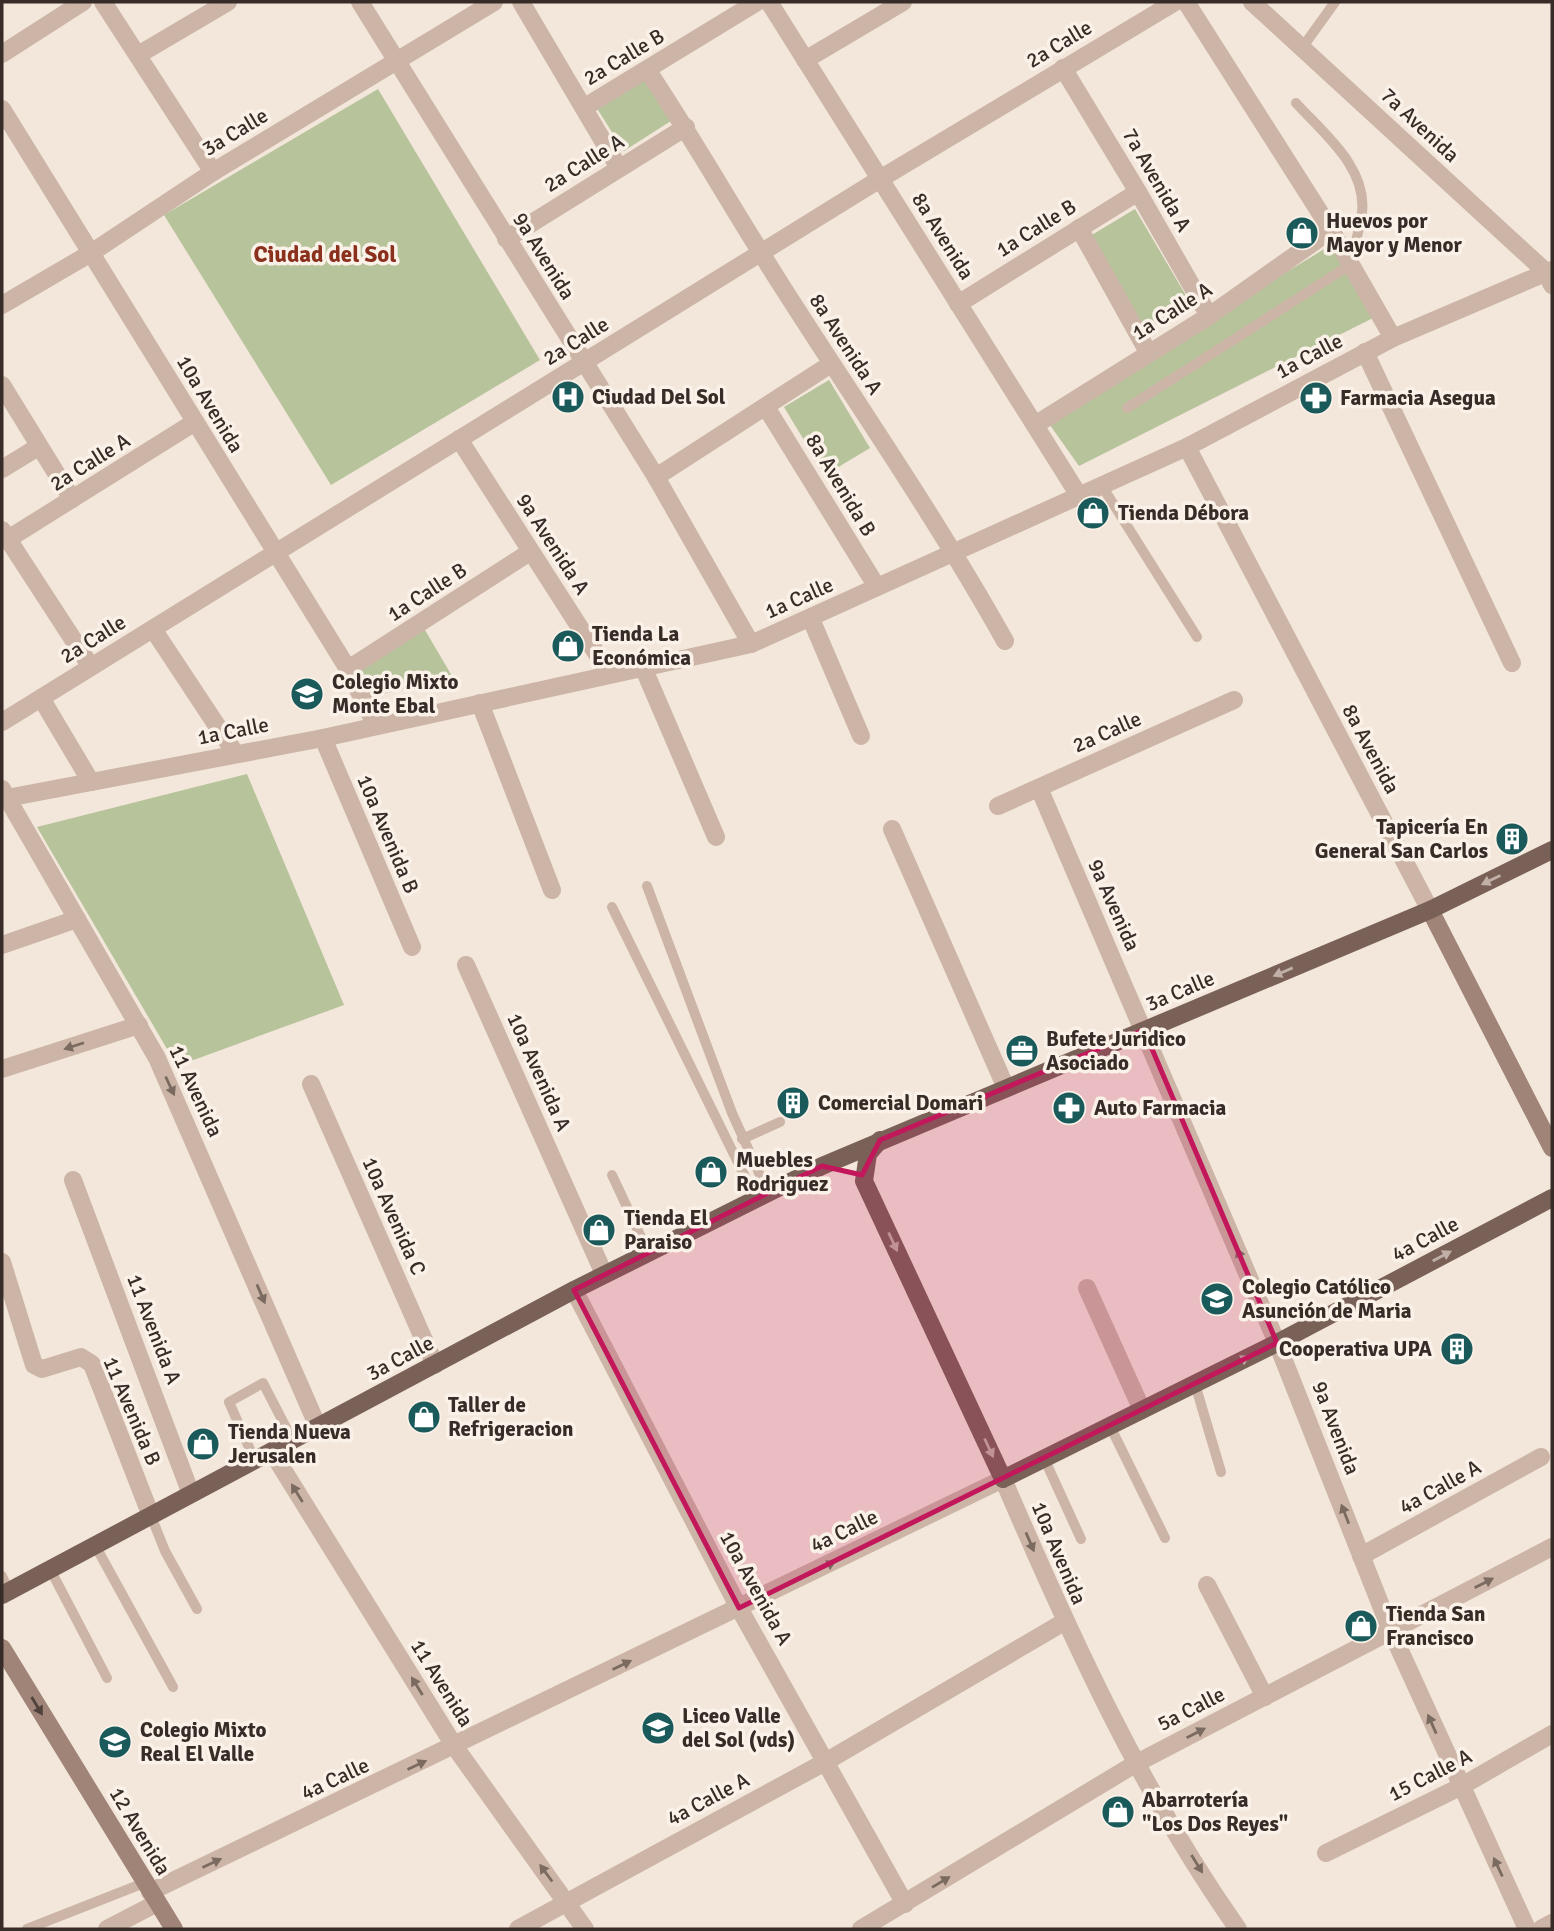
<svg xmlns="http://www.w3.org/2000/svg" width="1554" height="1931" font-family="Signika,sans-serif">
	<rect width="100%" height="100%" fill="#f3e6db"/>
	<!-- green -->
	<g fill="#b7c39a">
		<polygon points="641,67 674,119 624,151 591,99"/>
		<polygon points="378,89 540,360 331,485 164,215"/>
		<polygon points="1135,209 1191,304 1145,331 1090,236"/>
		<polygon points="1331,245 1375,317 1079,466 1045,418"/>
		<polygon points="829,380 870,448 825,475 784,407"/>
		<polygon points="422,625 452,676 368,698 352,670"/>
		<polygon points="247,774 344,1005 177,1066 37,827"/>
	</g>
	<g fill="none" stroke-linecap="round" stroke-linejoin="round">
		<!-- lane -->
		<g stroke="#ccb5a6" stroke-width="10">
			<polyline points="1302,48 1335,2"/>
			<path d="M1127,408l223,-143c4,-18 10,-36 12,-53 5,-45 -39,-79 -66,-109"/>
			<polyline points="1102,486 1197,637"/>
			<polyline points="647,886 732,1113 768,1193"/>
			<polyline points="612,907 756,1199"/>
			<polyline points="742,1139 780,1122"/>
			<polyline points="612,1175 648,1252"/>
			<polyline points="1195,1384 1221,1472"/>
			<polyline points="1110,1426 1165,1538"/>
			<polyline points="1044,1458 1081,1539"/>
			<polyline points="255,1461 229,1402 263,1383 293,1441"/>
			<polyline points="151,1516 165,1551 197,1609"/>
			<polyline points="95,1545 173,1687"/>
			<polyline points="50,1569 107,1678"/>
			<polyline points="2,1576 9,1591"/>
			<polyline points="27,1929 144,1883"/>
		</g>
		<!-- street -->
		<g stroke="#ccb5a6" stroke-width="18">
			<polyline points="103,2 213,172"/>
			<polyline points="360,2 656,477 751,644"/>
			<polyline points="521,2 619,168"/>
			<polyline points="769,2 1078,494"/>
			<polyline points="1186,2 1331,230 1393,338"/>
			<polyline points="1252,2 1546,272 1552,285"/>
			<polyline points="2,54 83,2"/>
			<polyline points="138,55 228,2"/>
			<polyline points="805,60 903,2"/>
			<polyline points="1063,68 1138,192 1209,316"/>
			<path d="M648,71c48,72 90,147 137,220 74,116 153,230 220,350"/>
			<polyline points="585,107 757,2"/>
			<polyline points="2,109 348,669 376,726"/>
			<polyline points="1079,228 1148,352"/>
			<polyline points="506,239 686,127"/>
			<polyline points="958,304 1138,192"/>
			<polyline points="2,305 91,253 213,172 494,2"/>
			<polyline points="1365,352 1512,663"/>
			<polyline points="2,385 72,499"/>
			<polyline points="766,407 877,587"/>
			<polyline points="1035,425 1209,316 1331,230"/>
			<polyline points="459,439 609,673"/>
			<polyline points="1187,447 1430,910"/>
			<polyline points="2,469 38,447"/>
			<polyline points="656,477 831,364"/>
			<polyline points="2,530 91,667"/>
			<polyline points="8,539 195,422"/>
			<polyline points="811,619 861,736"/>
			<polyline points="153,629 235,753"/>
			<polyline points="643,667 716,837"/>
			<polyline points="348,669 530,552"/>
			<polyline points="41,698 91,782"/>
			<polyline points="480,703 552,890"/>
			<polyline points="2,722 880,179 1175,2"/>
			<polyline points="323,738 412,947"/>
			<polyline points="1039,788 1277,1343 1391,1631 1527,1929"/>
			<polyline points="2,789 157,1058 318,1427"/>
			<polyline points="7,798 323,738 751,644 1187,447 1393,338 1552,270"/>
			<polyline points="998,806 1234,700"/>
			<polyline points="892,829 1006,1088"/>
			<polyline points="2,945 77,919"/>
			<polyline points="466,965 604,1274"/>
			<polyline points="2,1069 139,1025"/>
			<polyline points="311,1084 435,1365"/>
			<polyline points="73,1180 191,1494"/>
			<polyline points="2,1262 34,1365 42,1369 81,1357 92,1364 151,1516"/>
			<polyline points="1087,1288 1142,1410"/>
			<polyline points="574,1290 739,1608 905,1904"/>
			<polyline points="272,1452 455,1747 585,1929"/>
			<polyline points="1361,1556 1541,1457"/>
			<polyline points="1207,1585 1265,1697"/>
			<polyline points="1326,1853 1460,1787 1552,1734"/>
			<path d="M150,1892l853,-413c67,156 137,311 235,450"/>
			<polyline points="107,1929 157,1903"/>
			<polyline points="518,1929 827,1761 1064,1622"/>
			<polyline points="861,1929 1135,1764 1552,1547"/>
			<polyline points="1541,1929 1552,1923"/>
		</g>
		<!-- secondary -->
		<g stroke="#9f8477" stroke-width="18">
			<polyline points="1430,910 1552,1148"/>
			<polyline points="2,1648 174,1929"/>
		</g>
		<!-- primary -->
		<g stroke="#7a6158" stroke-width="18">
			<polyline points="880,1140 868,1154 864,1181 1003,1479 1277,1343 1552,1198"/>
			<polyline points="2,1595 574,1290 822,1166 1430,910 1552,850"/>
		</g>
	</g>
	<!-- one-way arrows -->
	<defs><path id="oneway-solid" d="M-6-.8H1V-3.2L6.5 0L1 3.2V.8H-6Z" transform="scale(1.75)"/></defs>
	<g fill="#c0b0a7">
		<use href="#oneway-solid" transform="translate(1491 880) rotate(154)"/>
		<use href="#oneway-solid" transform="translate(1283 972) rotate(157)"/>
		<use href="#oneway-solid" transform="translate(893 1242) rotate(65)"/>
		<use href="#oneway-solid" transform="translate(1442 1256) rotate(-28)"/>
		<use href="#oneway-solid" transform="translate(1240 1361) rotate(-27)"/>
		<use href="#oneway-solid" transform="translate(989 1448) rotate(65)"/>
	</g>
	<g fill="#7a6a60">
		<use href="#oneway-solid" transform="translate(74 1046) rotate(162)"/>
		<use href="#oneway-solid" transform="translate(170 1086) rotate(65)"/>
		<use href="#oneway-solid" transform="translate(1241 1258) rotate(-113)"/>
		<use href="#oneway-solid" transform="translate(261 1294) rotate(67)"/>
		<use href="#oneway-solid" transform="translate(297 1493) rotate(-122)"/>
		<use href="#oneway-solid" transform="translate(1345 1514) rotate(-111)"/>
		<use href="#oneway-solid" transform="translate(1030 1542) rotate(67)"/>
		<use href="#oneway-solid" transform="translate(826 1566) rotate(-26)"/>
		<use href="#oneway-solid" transform="translate(1484 1583) rotate(-27)"/>
		<use href="#oneway-solid" transform="translate(622 1665) rotate(-26)"/>
		<use href="#oneway-solid" transform="translate(417 1686) rotate(-122)"/>
		<use href="#oneway-solid" transform="translate(1432 1724) rotate(-114)"/>
		<use href="#oneway-solid" transform="translate(1196 1733) rotate(-27)"/>
		<use href="#oneway-solid" transform="translate(417 1765) rotate(-25)"/>
		<use href="#oneway-solid" transform="translate(212 1863) rotate(-25)"/>
		<use href="#oneway-solid" transform="translate(1197 1864) rotate(58)"/>
		<use href="#oneway-solid" transform="translate(1498 1867) rotate(-115)"/>
		<use href="#oneway-solid" transform="translate(546 1873) rotate(-126)"/>
		<use href="#oneway-solid" transform="translate(941 1882) rotate(-31)"/>
	</g>
	<use fill="#51423b" href="#oneway-solid" transform="translate(37 1706) rotate(59)"/>
	<!-- marked area -->
	<path fill="#c2185b" fill-opacity="0.2" stroke="#c2185b" stroke-width="5" stroke-linejoin="round" d="M1144,1030l133,313 -538,265 -165,-318 248,-124 40,9 18,-35z"/>
	<!-- icons -->
	<defs>
		<symbol id="shop-disc" viewBox="-11 -11 22 22"><circle r="9.5" fill="#1b5a5b" stroke="#faf1e8"/><path d="M-5-2.5h2.3a2.7 3.5 0 0 1 5.4 0H5L5.5 6h-11ZM-1.5-2.5h3a1.5 2.3 0 0 0-3 0Z" fill="#fff"/></symbol>
		<symbol id="hospital-disc" viewBox="-11 -11 22 22"><circle r="9.5" fill="#1b5a5b" stroke="#faf1e8"/><path d="M-5-5h3v3.5h4V-5h3V5h-3V1.5h-4V5h-3Z" fill="#fff"/></symbol>
		<symbol id="pharmacy-disc" viewBox="-11 -11 22 22"><circle r="9.5" fill="#1b5a5b" stroke="#faf1e8"/><path d="M-2-6h4v4h4v4h-4v4h-4v-4h-4v-4h4Z" fill="#fff"/></symbol>
		<symbol id="school-disc" viewBox="-11 -11 22 22"><circle r="9.5" fill="#1b5a5b" stroke="#faf1e8"/><path d="M0-5L7-2L0 1L-7-2ZM-4 1L0 2.5L4 1V4Q0 6-4 4Z" fill="#fff"/></symbol>
		<symbol id="building-disc" viewBox="-11 -11 22 22"><circle r="9.5" fill="#1b5a5b" stroke="#faf1e8"/><path d="M-4-6H4V6H1V3H-1V6H-4ZM-2.5-4.3h1.7v1.8h-1.7ZM.8-4.3h1.7v1.8H.8ZM-2.5-1h1.7V.8h-1.7ZM.8-1h1.7V.8H.8Z" fill="#fff"/></symbol>
		<symbol id="office-disc" viewBox="-11 -11 22 22"><circle r="9.5" fill="#1b5a5b" stroke="#faf1e8"/><path d="M-6-3h4V-5.5h4V-3h4V5H-6ZM-1-4.5V-3h2v-1.5ZM-6 0V1H6V0Z" fill="#fff"/></symbol>
		<symbol id="university-disc" viewBox="-11 -11 22 22"><circle r="9.5" fill="#1b5a5b" stroke="#faf1e8"/><path d="M0-5L7-2L0 1L-7-2ZM-4 1L0 2.5L4 1V4Q0 6-4 4Z" fill="#fff"/></symbol>
	</defs>
	<g fill-rule="evenodd">
		<use href="#shop-disc" x="1283" y="214" width="38" height="38"/>
		<use href="#hospital-disc" x="549" y="378" width="38" height="38"/>
		<use href="#pharmacy-disc" x="1297" y="379" width="38" height="38"/>
		<use href="#shop-disc" x="1074" y="494" width="38" height="38"/>
		<use href="#shop-disc" x="549" y="627" width="38" height="38"/>
		<use href="#school-disc" x="288" y="675" width="38" height="38"/>
		<use href="#building-disc" x="1493" y="820" width="38" height="38"/>
		<use href="#office-disc" x="1003" y="1032" width="38" height="38"/>
		<use href="#building-disc" x="774" y="1084" width="38" height="38"/>
		<use href="#pharmacy-disc" x="1050" y="1089" width="38" height="38"/>
		<use href="#shop-disc" x="692" y="1153" width="38" height="38"/>
		<use href="#shop-disc" x="580" y="1211" width="38" height="38"/>
		<use href="#school-disc" x="1198" y="1280" width="38" height="38"/>
		<use href="#building-disc" x="1438" y="1330" width="38" height="38"/>
		<use href="#shop-disc" x="405" y="1398" width="38" height="38"/>
		<use href="#shop-disc" x="184" y="1425" width="38" height="38"/>
		<use href="#shop-disc" x="1342" y="1607" width="38" height="38"/>
		<use href="#university-disc" x="639" y="1709" width="38" height="38"/>
		<use href="#school-disc" x="96" y="1723" width="38" height="38"/>
		<use href="#shop-disc" x="1099" y="1793" width="38" height="38"/>
	</g>
	<g text-anchor="middle" stroke-width="7" stroke-linejoin="round" paint-order="stroke">
		<!-- street labels -->
		<g font-size="21" fill="#372c27" stroke="#faf1e8">
			<text transform="translate(1059 44) rotate(-31)" y="7">2a Calle</text>
			<text transform="translate(624 57) rotate(-31)" y="7">2a Calle B</text>
			<text transform="translate(1420 125) rotate(43)" y="7">7a Avenida</text>
			<text transform="translate(235 132) rotate(-31)" y="7">3a Calle</text>
			<text transform="translate(584 163) rotate(-32)" y="7">2a Calle A</text>
			<text transform="translate(1157 180) rotate(60)" y="7">7a Avenida A</text>
			<text transform="translate(1036 228) rotate(-32)" y="7">1a Calle B</text>
			<text transform="translate(943 236) rotate(58)" y="7">8a Avenida</text>
			<text transform="translate(544 256) rotate(58)" y="7">9a Avenida</text>
			<text transform="translate(1172 311) rotate(-32)" y="7">1a Calle A</text>
			<text transform="translate(576 341) rotate(-32)" y="7">2a Calle</text>
			<text transform="translate(846 344) rotate(57)" y="7">8a Avenida A</text>
			<text transform="translate(1309 356) rotate(-28)" y="7">1a Calle</text>
			<text transform="translate(210 404) rotate(59)" y="7">10a Avenida</text>
			<text transform="translate(90 462) rotate(-32)" y="7">2a Calle A</text>
			<text transform="translate(841 485) rotate(59)" y="7">8a Avenida B</text>
			<text transform="translate(553 544) rotate(57)" y="7">9a Avenida A</text>
			<text transform="translate(427 592) rotate(-33)" y="7">1a Calle B</text>
			<text transform="translate(799 598) rotate(-24)" y="7">1a Calle</text>
			<text transform="translate(93 639) rotate(-32)" y="7">2a Calle</text>
			<text transform="translate(233 731) rotate(-11)" y="7">1a Calle</text>
			<text transform="translate(1107 732) rotate(-24)" y="7">2a Calle</text>
			<text transform="translate(1371 749) rotate(62)" y="7">8a Avenida</text>
			<text transform="translate(388 834) rotate(67)" y="7">10a Avenida B</text>
			<text transform="translate(1114 905) rotate(66)" y="7">9a Avenida</text>
			<text transform="translate(1180 991) rotate(-23)" y="7">3a Calle</text>
			<text transform="translate(539 1072) rotate(66)" y="7">10a Avenida A</text>
			<text transform="translate(196 1091) rotate(65)" y="7">11 Avenida</text>
			<text transform="translate(394 1216) rotate(66)" y="7">10a Avenida C</text>
			<text transform="translate(1425 1239) rotate(-28)" y="7">4a Calle</text>
			<text transform="translate(154 1329) rotate(69)" y="7">11 Avenida A</text>
			<text transform="translate(400 1358) rotate(-28)" y="7">3a Calle</text>
			<text transform="translate(132 1411) rotate(67)" y="7">11 Avenida B</text>
			<text transform="translate(1336 1428) rotate(69)" y="7">9a Avenida</text>
			<text transform="translate(1440 1487) rotate(-29)" y="7">4a Calle A</text>
			<text transform="translate(844 1531) rotate(-26)" y="7">4a Calle</text>
			<text transform="translate(1059 1553) rotate(67)" y="7">10a Avenida</text>
			<text transform="translate(756 1588) rotate(61)" y="7">10a Avenida A</text>
			<text transform="translate(442 1683) rotate(58)" y="7">11 Avenida</text>
			<text transform="translate(1191 1709) rotate(-27)" y="7">5a Calle</text>
			<text transform="translate(1430 1775) rotate(-27)" y="7">15 Calle A</text>
			<text transform="translate(335 1779) rotate(-25)" y="7">4a Calle</text>
			<text transform="translate(708 1799) rotate(-28)" y="7">4a Calle A</text>
			<text transform="translate(140 1831) rotate(59)" y="7">12 Avenida</text>
		</g>
		<!-- poi labels -->
		<g font-size="21" font-weight="bold" fill="#372c27" stroke="#faf1e8" text-anchor="start">
			<text x="1326" y="228">Huevos por<tspan x="1326" dy="24">Mayor y Menor</tspan></text>
			<text x="592" y="404">Ciudad Del Sol</text>
			<text x="1340" y="405">Farmacia Asegua</text>
			<text x="1118" y="520">Tienda Débora</text>
			<text x="592" y="641">Tienda La<tspan x="592" dy="24">Económica</tspan></text>
			<text x="332" y="689">Colegio Mixto<tspan x="332" dy="24">Monte Ebal</tspan></text>
			<text x="1488" y="834" text-anchor="end">Tapicería En<tspan x="1488" dy="24">General San Carlos</tspan></text>
			<text x="1046" y="1046">Bufete Juridico<tspan x="1046" dy="24">Asociado</tspan></text>
			<text x="818" y="1110">Comercial Domari</text>
			<text x="1094" y="1115">Auto Farmacia</text>
			<text x="736" y="1167">Muebles<tspan x="736" dy="24">Rodriguez</tspan></text>
			<text x="624" y="1225">Tienda El<tspan x="624" dy="24">Paraiso</tspan></text>
			<text x="1242" y="1294">Colegio Católico<tspan x="1242" dy="24">Asunción de Maria</tspan></text>
			<text x="1432" y="1356" text-anchor="end">Cooperativa UPA</text>
			<text x="448" y="1412">Taller de<tspan x="448" dy="24">Refrigeracion</tspan></text>
			<text x="228" y="1439">Tienda Nueva<tspan x="228" dy="24">Jerusalen</tspan></text>
			<text x="1386" y="1621">Tienda San<tspan x="1386" dy="24">Francisco</tspan></text>
			<text x="682" y="1723">Liceo Valle<tspan x="682" dy="24">del Sol (vds)</tspan></text>
			<text x="140" y="1737">Colegio Mixto<tspan x="140" dy="24">Real El Valle</tspan></text>
			<text x="1142" y="1807">Abarrotería<tspan x="1142" dy="24">"Los Dos Reyes"</tspan></text>
		</g>
		<!-- neighbourhood labels -->
		<g font-size="23" font-weight="bold" fill="#8a301d" stroke="#faf1e8">
			<text x="325" y="262">Ciudad del Sol</text>
		</g>
	</g>
	<!-- border -->
	<rect width="1554" height="1931" fill="none" stroke="#372c27" stroke-width="7"/>
</svg>
